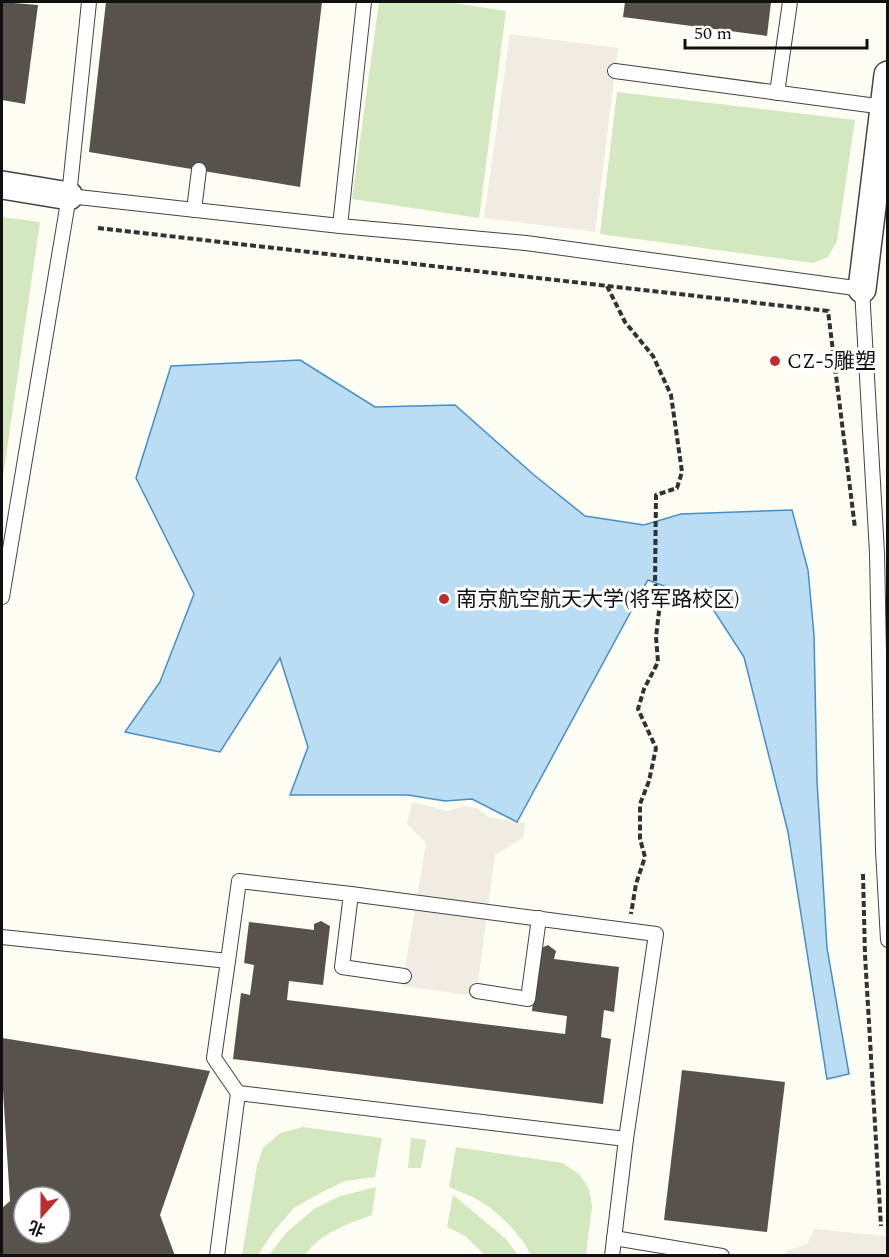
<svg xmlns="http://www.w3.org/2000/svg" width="889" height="1257" font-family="Spectral,'Noto Sans SC',serif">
	<rect width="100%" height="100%" fill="#fefdf4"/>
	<!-- green -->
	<g fill="#d3e8be">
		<polygon points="379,2 447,2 506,11 479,218 352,199"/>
		<polygon points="617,92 855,120 837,241 828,257 813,263 600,234"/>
		<polygon points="2,217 40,222 2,484"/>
		<polygon points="303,1127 382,1138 375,1177 345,1181 322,1192 294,1208 273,1232 258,1255 242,1255 257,1165 263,1148 280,1133"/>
		<polygon points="411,1138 426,1140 421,1168 408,1168"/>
		<path d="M456,1147l107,16 17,12 9,14 3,18 -6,48h-55c-10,-19 -29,-40 -48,-52 -10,-7 -23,-11 -34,-16z"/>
		<path d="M376,1187l-4,28c-25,9 -51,18 -67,40h-36l18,-23 27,-23 26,-13z"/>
		<polygon points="453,1195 506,1239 518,1255 485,1255 465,1236 447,1227"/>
	</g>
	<!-- plaza -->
	<g fill="#f0ece2">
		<polygon points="510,34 618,48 595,232 484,218"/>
		<polygon points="412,802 448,811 464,806 477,808 489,817 525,823 523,838 495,855 476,996 402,986 426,843 407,824"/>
		<polygon points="815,1229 886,1236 887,1255 785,1255 786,1251 807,1244"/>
	</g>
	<!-- water -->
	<polygon fill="#bbddf4" stroke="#458fc8" stroke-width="1.5" points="300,360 375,407 455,405 534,475 585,516 644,525 681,514 792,510 808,570 814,635 817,781 827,948 849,1074 827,1079 788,832 744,657 709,603 648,580 517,822 472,799 445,801 408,795 290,795 308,747 280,658 220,752 125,732 160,682 194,594 136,478 171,366"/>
	<!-- building -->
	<g fill="#58524d" fill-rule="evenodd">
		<polygon points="2,2 38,5 25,104 2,100"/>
		<polygon points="106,2 322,2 300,187 89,152"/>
		<polygon points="625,2 771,2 767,36 623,17"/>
		<polygon points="321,921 330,926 323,985 289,981 287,1000 565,1034 567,1016 532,1011 539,949 548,945 556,951 554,959 619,967 614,1012 604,1010 601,1037 611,1039 603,1104 233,1059 241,993 250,995 254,965 244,963 249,922 314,930 314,924"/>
		<path d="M2,1038l208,33 -50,144 15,41h-173v-48l8,-7 -8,-126zM24,1197h36v36h-36z"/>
		<polygon points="682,1070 785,1082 767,1232 664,1220"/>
	</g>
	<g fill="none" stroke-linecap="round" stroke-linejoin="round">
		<defs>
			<g id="lane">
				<polyline points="615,71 884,107"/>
				<polyline points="777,93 790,2"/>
				<polyline points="69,196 89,2"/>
				<polyline points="194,210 199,170"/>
				<polyline points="340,226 364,2"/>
				<polyline points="2,597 69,196 340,226 526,243 862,289 877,553 883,850 888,940"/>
				<polyline points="351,894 656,934 626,1139 612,1256"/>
				<polyline points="2,937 228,961 214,1058 238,1093"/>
				<polyline points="228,961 239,881 351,894 342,967 404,976"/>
				<polyline points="477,991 528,999 539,918"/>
				<polyline points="614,1238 722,1256"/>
				<polyline points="217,1256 238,1093 626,1139"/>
			</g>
			<g id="street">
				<polyline points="2,185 69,196"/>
				<polyline points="862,289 888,75"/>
			</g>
		</defs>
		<!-- lane casing -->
		<use href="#lane" stroke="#434343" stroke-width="16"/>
		<!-- street casing -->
		<use href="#street" stroke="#434343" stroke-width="30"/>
		<!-- path -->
		<g stroke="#323232" stroke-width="4" stroke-dasharray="6 3" stroke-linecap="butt">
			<polyline points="98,228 828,311 855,528"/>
			<polyline points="607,286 625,322 653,356 671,395 682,472 677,488 656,495 655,583 660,603 656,637 658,662 644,689 638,709 656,748 649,781 640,804 640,839 645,857 636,884 631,914"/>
			<polyline points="863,874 865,955 881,1226"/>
		</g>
		<!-- lane -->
		<use href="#lane" stroke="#fff" stroke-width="14"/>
		<!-- street -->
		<use href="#street" stroke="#fff" stroke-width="27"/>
	</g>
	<!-- markers -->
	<g fill="#bb2d30" stroke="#fff" stroke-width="2">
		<circle cx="775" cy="361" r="6"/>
		<circle cx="444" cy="599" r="6"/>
	</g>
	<g text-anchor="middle" stroke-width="6" stroke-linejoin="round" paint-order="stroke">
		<!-- poi labels -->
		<g font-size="21" fill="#101010" stroke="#fff" text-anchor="start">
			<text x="787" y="368">CZ-5雕塑</text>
			<text x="456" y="606">南京航空航天大学(将军路校区)</text>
		</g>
	</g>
	<!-- border -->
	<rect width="889" height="1257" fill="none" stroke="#101010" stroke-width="6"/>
	<!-- north arrow -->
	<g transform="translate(42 1215) rotate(201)"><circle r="28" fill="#ffffff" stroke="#9f9f9f" stroke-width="1.5"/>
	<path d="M0-4.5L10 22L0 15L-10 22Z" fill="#bb2d30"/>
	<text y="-9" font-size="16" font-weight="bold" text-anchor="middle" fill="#101010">北</text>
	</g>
	<!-- scale -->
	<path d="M685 39v9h182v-9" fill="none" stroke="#101010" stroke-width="3"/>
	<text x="694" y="39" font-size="18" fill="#101010" stroke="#ffffff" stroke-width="4.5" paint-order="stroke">50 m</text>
</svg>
